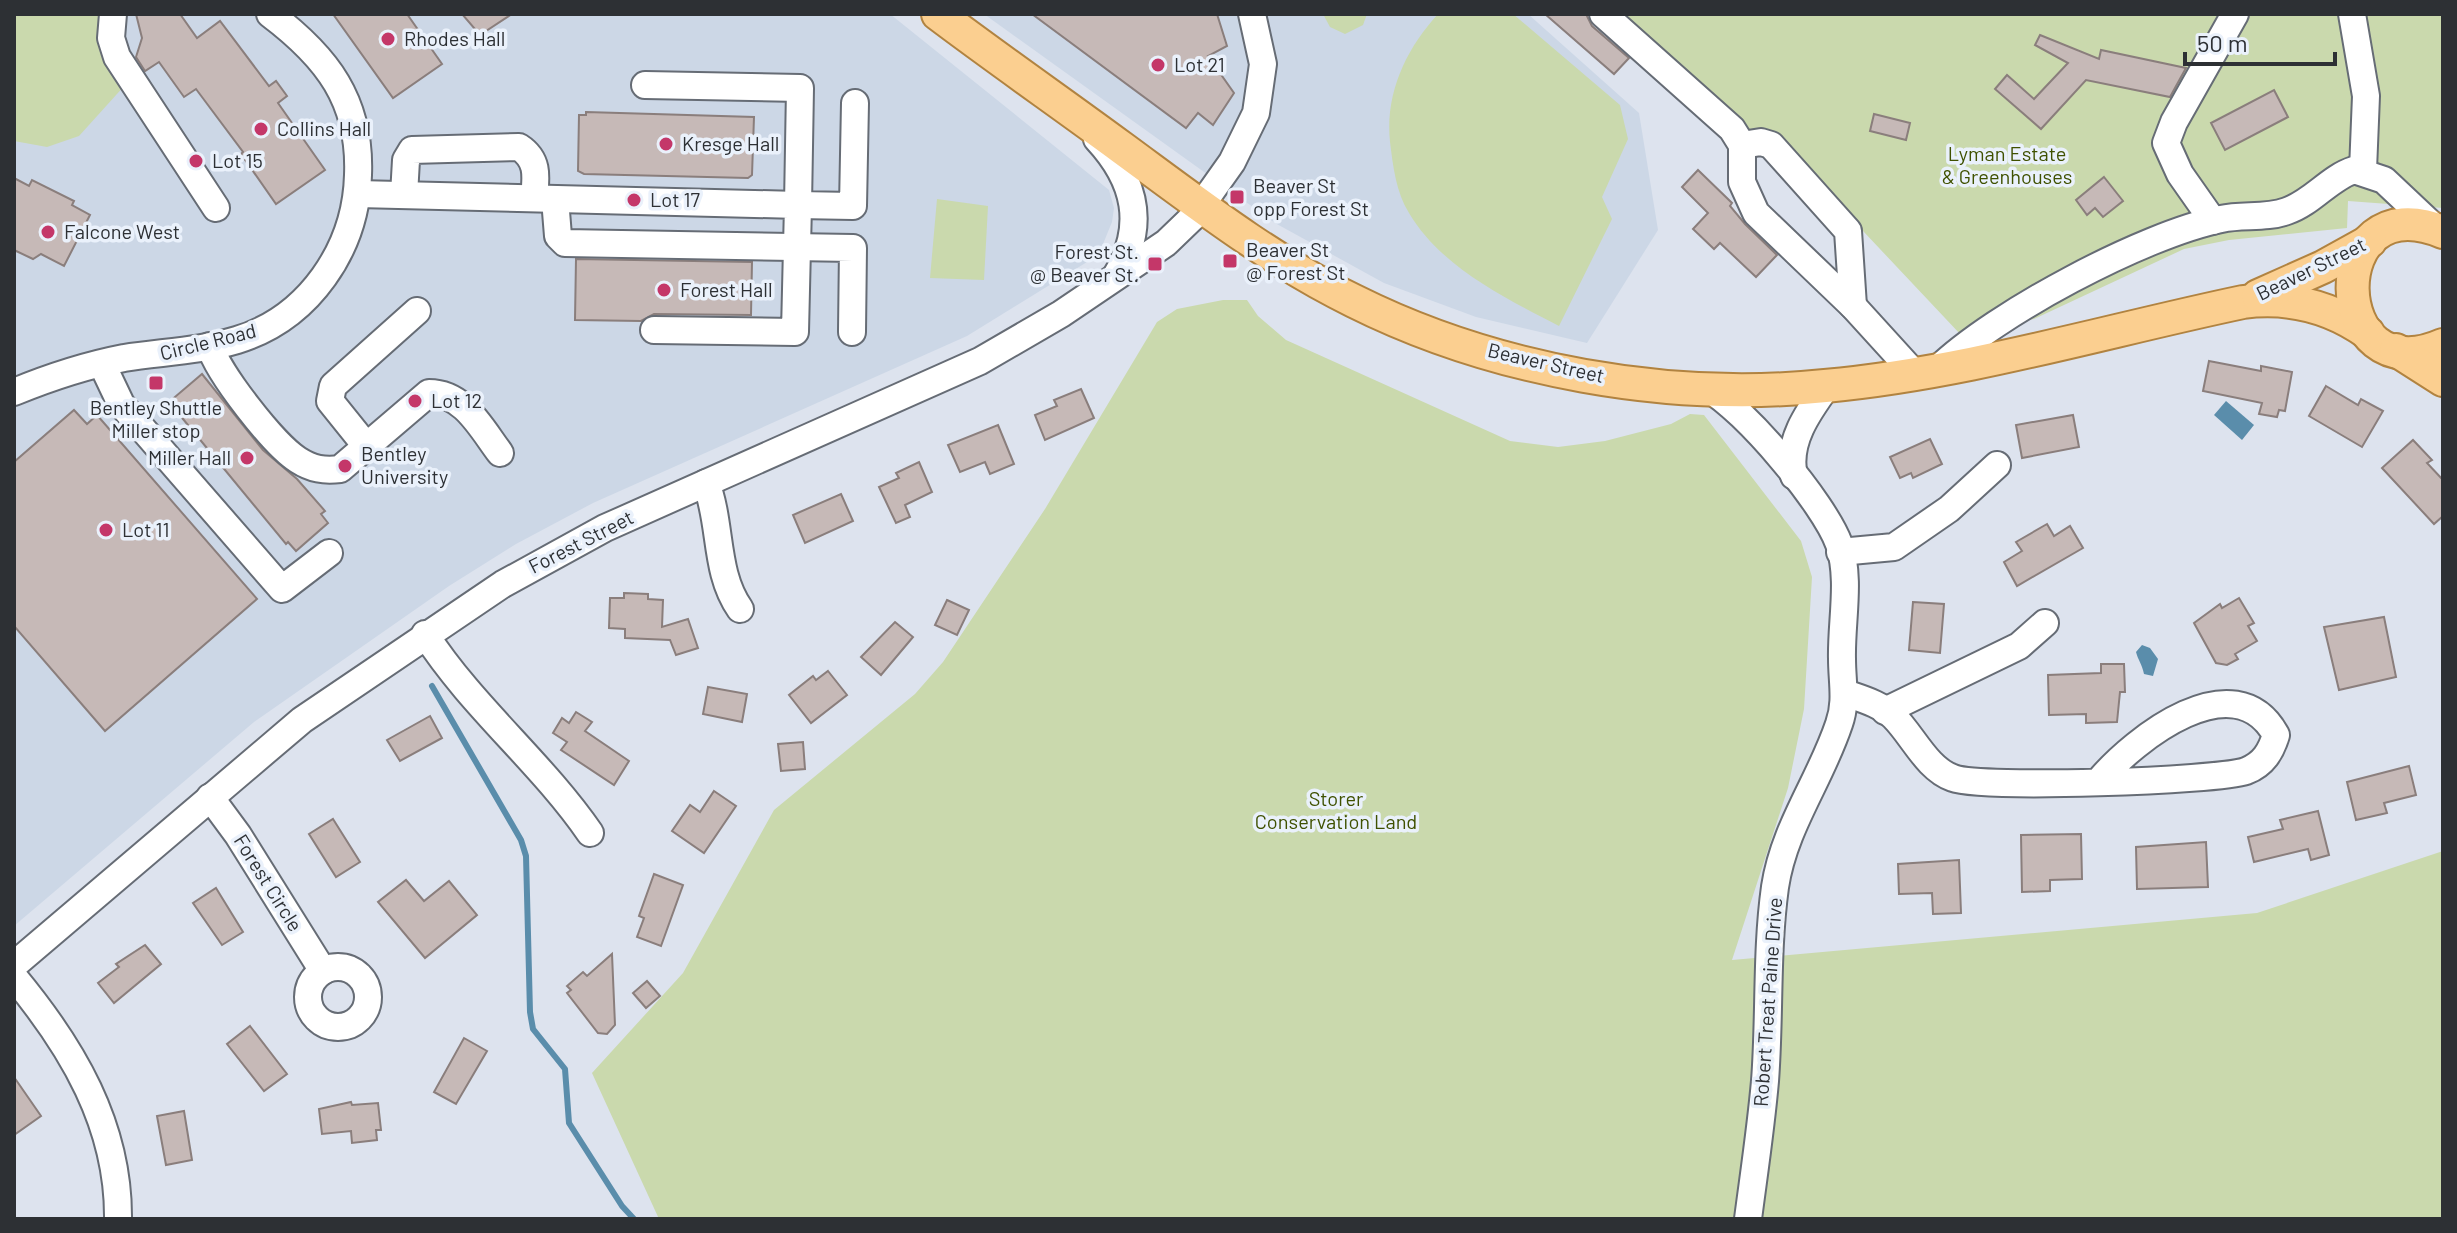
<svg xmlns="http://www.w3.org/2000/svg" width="2457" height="1233" font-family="Barlow,sans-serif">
	<rect width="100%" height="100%" fill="#dde3ee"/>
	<!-- built -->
	<g fill="#ccd7e6">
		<polygon points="14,14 890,14 1109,190 1114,208 1112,222 1103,244 1087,262 967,336 593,503 516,544 449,586 254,722 14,926"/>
		<polygon points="984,14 1528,14 1639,113 1658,230 1587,343 1476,317 1384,283 1275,223"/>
	</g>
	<!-- green -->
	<g fill="#cad9ad">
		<polygon points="14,14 104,14 126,84 79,136 47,147 14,141"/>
		<polygon points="1323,14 1367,14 1363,25 1345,34 1330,27"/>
		<path d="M1438,14h75l107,91 8,34 -26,58 10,22 -53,107c-54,-28 -118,-59 -150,-113 -13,-21 -16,-47 -19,-71 -5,-49 16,-93 48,-128z"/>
		<polygon points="1612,14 2443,14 2443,208 2348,201 2347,228 2229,240 2184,249 2034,319 1961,335 1766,128 1758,137"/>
		<polygon points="937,199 988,206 984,280 930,278"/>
		<polygon points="1223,300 1247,300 1258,316 1286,340 1510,441 1558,447 1605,441 1671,424 1690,414 1704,415 1801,541 1812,577 1804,709 1788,788 1732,960 2257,913 2443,851 2443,1219 659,1219 592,1073 683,973 774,810 915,694 943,662 1045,509 1157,322 1177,309"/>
	</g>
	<!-- water -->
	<g fill="#5a8dab">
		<polygon points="2226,401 2254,425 2242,440 2214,415"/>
		<path d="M2142,645l8,3 8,11 -5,17 -9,-2c-2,-10 -6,-14 -8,-22z"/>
	</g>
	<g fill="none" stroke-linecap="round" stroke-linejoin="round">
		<!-- stream -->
		<polyline stroke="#5a8dab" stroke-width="6" points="432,686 521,840 526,856 530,1012 533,1029 565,1069 569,1123 622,1206 634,1219"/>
	</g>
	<!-- building -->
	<g fill="#c6b9b7" stroke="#8a7e7c" stroke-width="2">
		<polygon points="136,14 180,14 197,38 220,21 269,86 276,81 287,96 278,103 325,170 276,204 241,154 243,152 196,89 184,97 159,62 145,71 136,57 142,38"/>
		<polygon points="333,14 407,14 442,64 393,98"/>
		<polygon points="462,14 512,14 480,35"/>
		<polygon points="1032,14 1217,14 1227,46 1208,56 1234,93 1213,125 1198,113 1186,128"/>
		<polygon points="1545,14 1586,14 1592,26 1629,58 1614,74"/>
		<polygon points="2040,35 2099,59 2101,50 2186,68 2170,97 2086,80 2041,129 1995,89 2007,75 2034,99 2068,63 2035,45"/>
		<polygon points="2274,90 2288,117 2225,150 2211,123"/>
		<polygon points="586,112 754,117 752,175 748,178 584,174 578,171 579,115 586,115"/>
		<polygon points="1874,114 1910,123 1906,140 1870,131"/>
		<polygon points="1698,170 1732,203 1730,206 1745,224 1777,255 1756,277 1720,243 1714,249 1693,229 1708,213 1682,187"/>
		<polygon points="2104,177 2123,201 2103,217 2095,208 2087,215 2076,200"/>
		<polygon points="14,178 29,186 32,180 74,201 72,205 90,215 64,266 41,254 33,259 14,250"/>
		<polygon points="576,259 752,262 751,315 654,314 641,321 575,320"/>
		<polygon points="2209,361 2261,371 2261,366 2292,372 2285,411 2279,410 2277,417 2259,414 2262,403 2203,391"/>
		<polygon points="202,374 263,450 297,479 325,511 321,514 328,523 296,551 288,542 286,544 169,402"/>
		<polygon points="2326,386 2358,405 2361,399 2383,411 2362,447 2309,416"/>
		<polygon points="1081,389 1094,418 1045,440 1035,415 1057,406 1054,400"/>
		<polygon points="74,410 87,424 97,415 257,599 105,731 14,626 14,462"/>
		<polygon points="2073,415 2079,447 2022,458 2016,425"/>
		<polygon points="998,425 1014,464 990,474 985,462 960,472 948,445"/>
		<polygon points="1930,439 1942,464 1913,478 1911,473 1900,478 1890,457"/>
		<polygon points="2413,440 2432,460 2427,463 2443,480 2443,516 2434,524 2382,468"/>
		<polygon points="919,462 932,492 905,505 910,517 896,523 879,487 899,478 896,473"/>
		<polygon points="841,494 853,521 805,543 793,515"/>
		<polygon points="2047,524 2054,536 2070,526 2083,548 2017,586 2004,562 2022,551 2016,542"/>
		<polygon points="624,593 648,594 648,599 663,600 662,627 688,619 698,648 676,655 670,640 625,638 625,629 609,628 610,598 624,598"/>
		<polygon points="2239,598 2254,623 2248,626 2257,641 2235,654 2238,659 2227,665 2216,663 2194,623 2220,604 2222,608"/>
		<polygon points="947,600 969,610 957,635 935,625"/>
		<polygon points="1913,602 1944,604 1940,653 1909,650"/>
		<polygon points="2384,617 2396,677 2339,690 2324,627"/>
		<polygon points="895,622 913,637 881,675 861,657"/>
		<polygon points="2101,664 2124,664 2125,692 2120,692 2117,722 2086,723 2086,714 2049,715 2048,675 2101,673"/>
		<polygon points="828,671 847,695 811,723 789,695 813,676 816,680"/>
		<polygon points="708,687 747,694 742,722 703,714"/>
		<polygon points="576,712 592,722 585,731 629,761 614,785 561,750 567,742 553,733 562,718 569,723"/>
		<polygon points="430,716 442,738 400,761 387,740"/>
		<polygon points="803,742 805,769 781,771 778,744"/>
		<polygon points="2409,766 2416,795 2384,803 2387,813 2356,820 2347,782"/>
		<polygon points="714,791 736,806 704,853 672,831 690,805 700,812"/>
		<polygon points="2318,811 2329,855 2311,860 2308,849 2254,862 2248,837 2283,829 2280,820"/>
		<polygon points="333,819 360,862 336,877 309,834"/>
		<polygon points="2081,834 2082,879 2050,880 2050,891 2022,892 2021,835"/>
		<polygon points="2206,842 2208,887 2137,889 2136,847"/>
		<polygon points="1959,860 1961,913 1933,914 1932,893 1899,894 1898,864"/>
		<polygon points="654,874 683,885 661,946 637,937 644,918 639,916"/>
		<polygon points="406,880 424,901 449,881 477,915 425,958 378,902"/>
		<polygon points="216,888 243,932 222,945 193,903"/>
		<polygon points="145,945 161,964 114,1003 98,983 119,967 116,964"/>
		<polygon points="612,954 615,1025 607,1034 598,1033 567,993 571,990 567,986 583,972 587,976"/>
		<polygon points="647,981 660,996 646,1008 633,993"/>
		<polygon points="250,1026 287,1074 264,1091 227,1044"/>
		<polygon points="464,1038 487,1051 456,1104 434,1092"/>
		<polygon points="14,1077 41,1116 14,1135"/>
		<polygon points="351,1102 352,1105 378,1103 381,1130 376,1130 377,1140 352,1143 351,1131 322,1134 319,1109"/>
		<polygon points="184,1111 192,1160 166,1165 157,1116"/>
	</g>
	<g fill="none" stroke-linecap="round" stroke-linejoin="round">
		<defs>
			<g id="minor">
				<polyline points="113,14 111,38 117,57 216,208"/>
				<polyline points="1603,14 1732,129 1742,145 1742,182 1756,213 1853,306 1914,373"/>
				<polyline points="2352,14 2366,96 2363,170"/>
				<polyline points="645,85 800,88 798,205 853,206 855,103"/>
				<path d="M1097,139c39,42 49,87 19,137"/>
				<polyline points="1742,145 1761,142 1771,145 1848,231 1853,306"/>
				<polyline points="358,194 798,205 795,332 654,330"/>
				<path d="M404,195l2,-35 6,-10 107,-3c20,13 17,30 15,51"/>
				<polyline points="555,199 558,236 565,243 853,248 852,332"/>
				<polyline points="2213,221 2180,174 2166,143 2174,122 2235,14"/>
				<path d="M210,346c8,27 64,99 88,114 14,9 26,11 42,9l89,-76c35,0 52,35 71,60"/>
				<polyline points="102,364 121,404 282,589 329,553"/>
				<path d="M1938,369c57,-55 205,-134 283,-150 22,-5 44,0 66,-8 26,-9 42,-33 67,-41l30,10 51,48"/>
				<path d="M1707,388c38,21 117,115 132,156 12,35 2,78 3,115 0,23 5,43 -3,65 -19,57 -55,103 -64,163 -9,65 -5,129 -10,194 -4,46 -11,92 -17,138"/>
				<path d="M14,392c34,-14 74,-27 110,-34 38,-6 76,-7 113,-18 72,-22 119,-91 121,-165 3,-74 -31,-118 -88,-161"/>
				<polyline points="367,447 330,401 333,386 417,311"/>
				<path d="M1794,476c-8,-33 14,-64 33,-90"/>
				<path d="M706,483c16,41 8,89 34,126"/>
				<polyline points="1840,552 1894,547 1949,509 1997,465"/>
				<path d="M425,634c47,73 116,128 165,199"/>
				<path d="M1845,693c17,6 36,11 49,24 19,19 33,52 59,61 28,11 264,3 293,-7 18,-7 25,-20 30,-36 -41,-75 -142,4 -177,46"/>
				<polyline points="1885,711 2019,646 2045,623"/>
				<polyline points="210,797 238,835 323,971"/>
				<polyline points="14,965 302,720 503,584 605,528 980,361 1061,314 1166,243 1193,217 1232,162 1256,113 1263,64 1252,14"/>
				<circle cx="338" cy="997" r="30"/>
				<path d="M14,977c58,70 105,148 104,242"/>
			</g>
			<g id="major">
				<path d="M938,14c61,46 123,89 184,134 75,55 148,112 232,153 140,70 315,101 471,85 141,-13 280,-55 418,-84 46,-6 87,4 125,31"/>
				<path d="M2443,232c-123,-51 -118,165 0,113"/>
				<polyline points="2258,296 2323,267 2370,241"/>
				<polyline points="2396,350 2443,380"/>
			</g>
		</defs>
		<!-- minor casing -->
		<use href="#minor" stroke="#666c75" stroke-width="30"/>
		<!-- major casing -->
		<use href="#major" stroke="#b18340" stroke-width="36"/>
		<!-- minor -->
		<use href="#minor" stroke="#fff" stroke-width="26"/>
		<!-- major -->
		<use href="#major" stroke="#fbcf90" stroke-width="32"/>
	</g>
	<!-- markers -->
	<g fill="#c43769" stroke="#eaf1fb" stroke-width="3">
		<circle cx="388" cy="39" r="8"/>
		<circle cx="1158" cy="65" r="8"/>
		<circle cx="261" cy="129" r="8"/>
		<circle cx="666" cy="144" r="8"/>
		<circle cx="196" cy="161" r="8"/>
		<rect x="1229" y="189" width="16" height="16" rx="4"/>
		<circle cx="634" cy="200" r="8"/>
		<circle cx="48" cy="232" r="8"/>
		<rect x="1222" y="253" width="16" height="16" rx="4"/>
		<rect x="1147" y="256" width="16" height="16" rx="4"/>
		<circle cx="664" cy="290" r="8"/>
		<rect x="148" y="375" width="16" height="16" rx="4"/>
		<circle cx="415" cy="401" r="8"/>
		<circle cx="247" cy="458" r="8"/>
		<circle cx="345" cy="466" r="8"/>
		<circle cx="106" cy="530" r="8"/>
	</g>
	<g text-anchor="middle" stroke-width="7" stroke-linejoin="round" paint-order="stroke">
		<!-- poi labels -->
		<g font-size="20" fill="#2d3034" stroke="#eaf1fb" text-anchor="start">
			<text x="404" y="46">Rhodes Hall</text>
			<text x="1174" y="72">Lot 21</text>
			<text x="277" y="136">Collins Hall</text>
			<text x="682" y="151">Kresge Hall</text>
			<text x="212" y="168">Lot 15</text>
			<text x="1253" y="193">Beaver St<tspan x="1253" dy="23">opp Forest St</tspan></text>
			<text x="650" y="207">Lot 17</text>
			<text x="64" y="239">Falcone West</text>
			<text x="1246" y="257">Beaver St<tspan x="1246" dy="23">@ Forest St</tspan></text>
			<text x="1139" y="259" text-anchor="end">Forest St.<tspan x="1139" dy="23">@ Beaver St.</tspan></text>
			<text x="680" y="297">Forest Hall</text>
			<text x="431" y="408">Lot 12</text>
			<text x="156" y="415" text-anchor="middle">Bentley Shuttle<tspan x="156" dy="23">Miller stop</tspan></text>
			<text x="361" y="461">Bentley<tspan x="361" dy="23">University</tspan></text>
			<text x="231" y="465" text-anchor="end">Miller Hall</text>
			<text x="122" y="537">Lot 11</text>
		</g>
		<!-- park labels -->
		<g font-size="20" fill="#3f5100" stroke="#eaf1fb">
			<text x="2007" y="161">Lyman Estate<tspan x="2007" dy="23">&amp; Greenhouses</tspan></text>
			<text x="1336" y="806">Storer<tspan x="1336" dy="23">Conservation Land</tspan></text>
		</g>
		<!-- street labels -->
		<g font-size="20" fill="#2d3034" stroke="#eaf1fb">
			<text transform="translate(2311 269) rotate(-26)" y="7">Beaver Street</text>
			<text transform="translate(208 342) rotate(-14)" y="7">Circle Road</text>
			<text transform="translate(1546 363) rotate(13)" y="7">Beaver Street</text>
			<text transform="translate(581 542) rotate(-27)" y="7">Forest Street</text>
			<text transform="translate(268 883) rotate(58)" y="7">Forest Circle</text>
			<text transform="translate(1768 1002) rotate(-86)" y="7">Robert Treat Paine Drive</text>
		</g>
	</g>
	<!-- border -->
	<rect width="2457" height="1233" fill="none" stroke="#2d3034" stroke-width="32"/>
	<!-- scale -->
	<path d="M2185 52v12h150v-12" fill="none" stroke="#2d3034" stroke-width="4"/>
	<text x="2197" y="52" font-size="24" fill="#2d3034" stroke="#eaf1fb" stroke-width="6" paint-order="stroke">50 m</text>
</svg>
